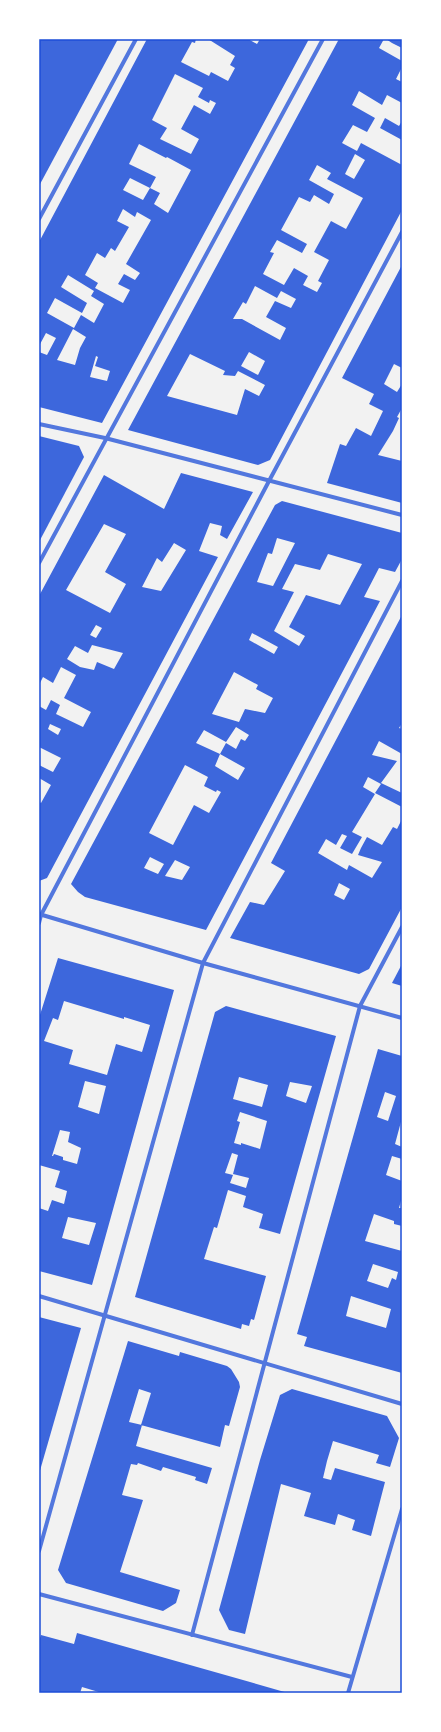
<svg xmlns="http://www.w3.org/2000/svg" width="441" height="1732" font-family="Overpass,sans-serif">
	<rect width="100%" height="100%" fill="#f2f2f2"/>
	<!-- building -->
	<g fill="#3d67dc" fill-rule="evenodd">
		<polygon points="39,39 118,39 39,186"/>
		<path d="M147,39h49l-1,4 -3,-1 -11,20 28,14 2,-4 17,9 7,-13 -5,-3 5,-9 -27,-17h40l9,5 3,-5h49l-207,384 -63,-16v-55l8,3 9,-17 -10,-5 -7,13v-104zM175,74l28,14 -5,9 11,6 1,-3 6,3 -6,11 -16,-9 -13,24 18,10 -8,15 -31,-15 7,-11 -15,-8zM139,144l27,14 1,-1 24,13 -23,43 -14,-9 6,-11 -10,-5 6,-11 -27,-13zM130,178l20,10 -7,12 -20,-10zM123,209l12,8 2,-5 14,8 -25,44 14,9 -5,7 -11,-6 -6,10 12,6 -7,13 -28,-15 3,-5 -13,-8 12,-22 8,5 6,-10 4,3 14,-24 -12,-6zM68,275l26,16 -3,5 13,8 -10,19 -13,-8 -7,13 -27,-15 8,-15 27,15 5,-10 -26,-16zM73,329l13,8 -6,11 -5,17 -18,-5zM96,356l2,1 -3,9 15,5 -3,10 -17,-4z"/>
		<path d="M339,39h45l-5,9 23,13v6l-6,12 6,3v21l-15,-8 -5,10 -23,-14 -7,14 23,13 -8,14 -14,-7 -11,18 15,8 4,-8 41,22v45l-132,250 -12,5 -130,-35zM355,154l10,6 -11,19 -9,-5zM317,165l14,8 -4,6 36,19 -17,31 -15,-8 -17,31 15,8 -11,21 4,2 -5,9 -14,-7 5,-9 -14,-8 -10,17 -21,-11 11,-21 -4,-1 7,-12 25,13 5,-9 -26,-14 18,-33 11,5 4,-7 15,9 5,-10 -25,-14zM255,286l22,12 4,-7 15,8 -5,9 -16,-7 -9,16 20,11 -6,12 -38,-21h-9l10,-17 3,2zM249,352l16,9 -7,14 -17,-9zM190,354l35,17 -2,4 12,1 3,-5 27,14 -6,11 -14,-7 -8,26 -70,-19z"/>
		<polygon points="386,39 402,39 402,48 392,43"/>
		<polygon points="385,118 399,126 402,121 402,140 380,128"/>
		<polygon points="402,265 402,368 394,364 384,384 397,392 402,384 402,408 397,417 399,418 393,431 378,455 402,461 402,503 327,483 340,444 346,446 356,428 371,436 383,411 369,404 374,394 342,378"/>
		<polygon points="39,436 79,446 84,457 39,542"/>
		<path d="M181,473l72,19 -26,47 -7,-4 2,-9 -12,-3 -11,28 19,6 -171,321 -8,3v-79l2,1 10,-18 -12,-7v-13l14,7 8,-14 -22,-11v-41l7,4 5,-10 9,5 -4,9 27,13 8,-15 -27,-14 12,-23 -15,-8 -8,16 -10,-6 -4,8v-89l65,-121 60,34zM104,524l22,10 -21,38 21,12 -16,29 -44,-23zM174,543l12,7 -25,41 -19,-4 15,-29 5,4zM96,625l6,3 -6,10 -6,-3zM92,645l31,8 -9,16 -17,-7 -3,8 -14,-3 -13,-8 8,-13 13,7zM50,724l11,5 -3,6 -10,-6z"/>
		<path d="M282,501l120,32v26l-7,13 -16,-4 -15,29 16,4 -174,329 -121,-33 -7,-5 -7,-8 204,-379zM277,538l18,5 -22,43 -16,-4 11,-29 4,1zM328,554l34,10 -22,41 -34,-10 -17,32 16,9 -6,10 -25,-15 20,-39 -12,-3 13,-25 25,6zM252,633l26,14 -4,7 -25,-14zM234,672l24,13 -2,4 17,9 -8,15 -20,-4 -6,13 -27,-8zM236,727l13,8 -4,6 -4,-2 -5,10 -10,-6 -6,11 25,14 -7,12 -23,-14 5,-12 -24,-11 8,-13 22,12zM185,765l23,12 -4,9 12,6 1,-2 4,2 -12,21 -15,-8 -21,40 -24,-12zM150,857l14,7 -6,10 -14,-6zM175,860l15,7 -8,13 -17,-4z"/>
		<path d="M402,615v108l-3,5 3,1v25l-23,-13 -7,14 25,6 -16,22 21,10v14l-27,-14 6,-9 -13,-7 -5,10 12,7 -23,38 10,5 -10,17 -12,-6 7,-12 -5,-2 -6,11 -10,-6 -8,14 29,17 2,-5 23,13 10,-16 -24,-7 3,-7 6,-11 15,8 11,-18 4,2 5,-10v88l-33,62 -10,5 -129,-36 20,-36 14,3 21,-34 -14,-8zM339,883l11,6 -6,11 -10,-5z"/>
		<path d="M58,958l116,32 -82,295 -53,-14v-63l9,3 4,-11 12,4 3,-13 -12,-4 5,-16 -21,-6v-147zM64,1001l60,18v-2l26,8 -8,27 -26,-8 -9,31 -38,-11 4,-14 -29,-9 9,-23 5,2zM85,1081l21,5 -7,28 -21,-7zM60,1130l10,2 -2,10 13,6 -4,16 -14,-4v-3l-9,-3 -1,2h-1zM68,1217l28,6 -7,22 -27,-7z"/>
		<polygon points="402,964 402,986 392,983"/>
		<path d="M226,1006l110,30 -56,198 -21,-6 4,-14 -20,-7 3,-11 -18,-6 -11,38 -3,-1 -10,32 62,17 -12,44 -3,-1 -2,7 -7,-2 -1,5 -106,-32 80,-285zM239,1077l29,8 -6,22 -29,-8zM290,1082l22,4 -6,17 -20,-7zM240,1112l27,9 -7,28 -19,-6v2l-7,-2 6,-21 -3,-1zM232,1153l6,2 -5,19 16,4 -3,10 -16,-5 3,-8 -8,-2z"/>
		<path d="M378,1049l24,7v62l-7,26 7,3v12l-10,-3 -6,19 16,6v16l-3,11h3v18l-8,-2v-3l-20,-7 -9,27 37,10v122l-98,-27 3,-9 -10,-3zM385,1092l11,4 -8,25 -11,-4zM373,1264l25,8 -2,8 -4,-2 -4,10 -21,-7zM351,1296l40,13 -5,19 -40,-12z"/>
		<polygon points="39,1317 81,1328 39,1474"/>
		<polygon points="128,1341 179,1356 180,1352 227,1366 231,1369 239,1382 240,1387 229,1426 225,1425 220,1447 141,1425 151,1393 139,1389 129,1422 142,1425 136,1446 212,1468 207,1484 195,1480 196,1477 163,1467 161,1471 138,1463 137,1465 131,1464 122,1495 143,1500 120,1572 180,1590 176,1603 163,1611 66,1583 58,1570"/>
		<polygon points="292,1389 387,1416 399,1438 390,1467 376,1463 379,1455 333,1441 327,1461 323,1478 331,1480 335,1468 385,1482 371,1536 352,1530 355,1520 338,1514 335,1525 304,1516 311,1493 281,1484 245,1634 229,1630 219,1610 260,1460 280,1395"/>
		<polygon points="77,1633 250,1682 288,1693 102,1693 82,1687 80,1693 39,1693 39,1641 41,1635 74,1644"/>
	</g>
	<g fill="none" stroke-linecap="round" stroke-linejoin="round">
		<!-- minor -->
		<g stroke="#5277de" stroke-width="4">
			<polyline points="39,219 136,39"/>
			<polyline points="39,424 105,438 402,515"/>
			<polyline points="39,563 323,39"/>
			<polyline points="39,914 203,963 402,1018"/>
			<polyline points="39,923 41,915 269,481 402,232"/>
			<polyline points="39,1296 402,1404"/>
			<polyline points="39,1551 203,963 402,581"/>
			<polyline points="39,1594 352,1677"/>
			<polyline points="192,1635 360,1006 402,927"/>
			<polyline points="348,1693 402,1509"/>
		</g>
	</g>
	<!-- border -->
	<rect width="441" height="1732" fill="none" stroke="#ffffff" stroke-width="80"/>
	<rect x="40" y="40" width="361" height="1652" fill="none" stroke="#1d4ed8" stroke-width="1.5"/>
</svg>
